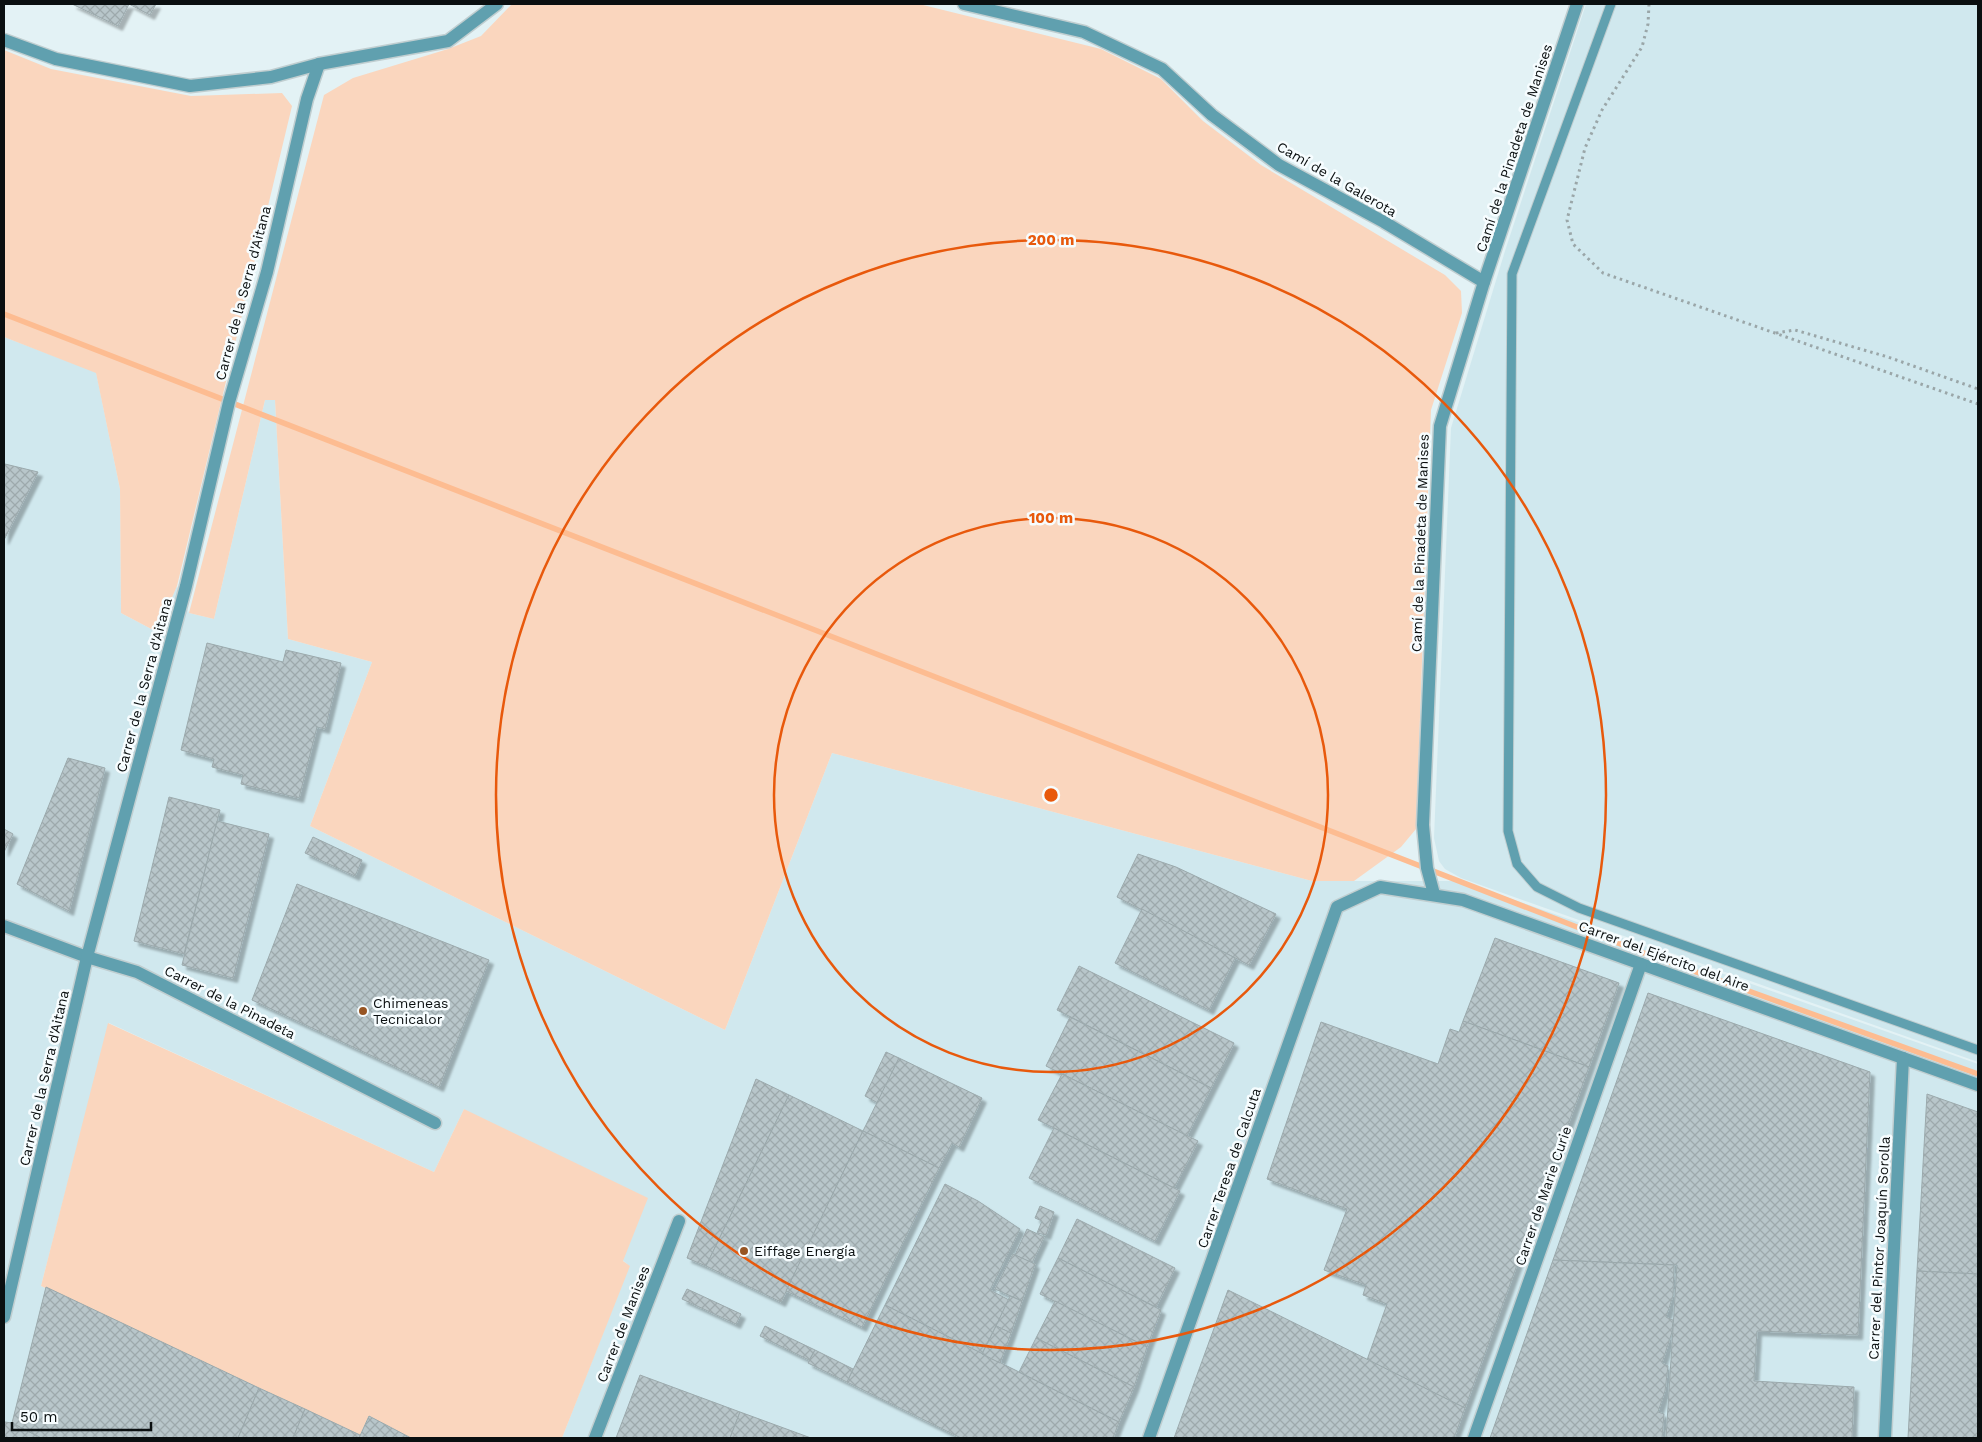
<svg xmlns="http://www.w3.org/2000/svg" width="1982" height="1442" font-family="'Work Sans',sans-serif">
	<defs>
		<pattern id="building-cross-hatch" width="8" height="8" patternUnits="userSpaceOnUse" patternTransform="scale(1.25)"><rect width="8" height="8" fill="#b8c6ca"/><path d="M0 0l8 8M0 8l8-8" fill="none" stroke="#9da9ac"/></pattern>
		<filter id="shadow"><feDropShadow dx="4.5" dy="4.5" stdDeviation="1" flood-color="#0004"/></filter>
	</defs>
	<rect width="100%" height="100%" fill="#e3f2f5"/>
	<!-- built -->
	<g fill="#d0e8ee">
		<polygon points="1586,4 1978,4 1978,1062 1461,878 1445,869 1439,861 1434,838 1451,428 1505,251"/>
		<polygon points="4,337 96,372 120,489 121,613 157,632 177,586 189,613 214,619 265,400 275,400 288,639 372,662 310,826 725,1030 832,753 1312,881 1461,881 1978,1064 1978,1438 562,1438 629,1266 464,1109 434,1172 109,1023 41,1286 360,1435 369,1416 411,1438 4,1438"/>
	</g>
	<!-- green -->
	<g fill="#fad6be">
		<polygon points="512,4 919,4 1101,49 1161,79 1203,121 1261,165 1445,275 1461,291 1462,313 1431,410 1416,829 1401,847 1354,881 1312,881 832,753 725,1030 310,826 372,662 288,639 275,400 265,400 214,619 189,613 324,95 353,78 448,49 481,36"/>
		<polygon points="4,50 51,69 191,96 282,93 292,106 177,586 157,632 121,613 120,489 96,373 4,337"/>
		<polygon points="108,1023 434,1172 464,1109 648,1198 623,1261 630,1266 562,1438 411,1438 369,1416 360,1435 41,1286"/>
	</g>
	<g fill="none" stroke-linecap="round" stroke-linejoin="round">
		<!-- stream -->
		<polyline stroke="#fdbc91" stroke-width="5.5" points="4,314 1641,952 1978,1074"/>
	</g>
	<!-- building -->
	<g fill="url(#building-cross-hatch)" stroke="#9ba9ac" filter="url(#shadow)">
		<polygon points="72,4 129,4 118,26"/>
		<polygon points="129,4 156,4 150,15"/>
		<polygon points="5,464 38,472 4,540 4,466"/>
		<polygon points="207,643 283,662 286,650 341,663 325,729 317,727 299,798 241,784 243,775 212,767 214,759 181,750"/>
		<polygon points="68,758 105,768 69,911 17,884"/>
		<polygon points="169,797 220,810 184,954 134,941"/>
		<polygon points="217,821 269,834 233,978 182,965"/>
		<polygon points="4,829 13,834 4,852"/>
		<polygon points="313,837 362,860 355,876 305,853"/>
		<polygon points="1138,854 1176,867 1276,914 1249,965 1117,897"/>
		<polygon points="297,884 489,960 439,1087 252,1000"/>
		<polygon points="1142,909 1235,958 1209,1010 1115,963"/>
		<polygon points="1495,938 1619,983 1589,1067 1463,1021"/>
		<polygon points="1079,966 1234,1043 1211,1088 1057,1010"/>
		<polygon points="1648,993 1870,1072 1858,1335 1757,1331 1754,1381 1854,1387 1852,1438 1666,1438 1677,1265 1553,1260"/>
		<polygon points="1070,1017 1211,1088 1187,1136 1046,1066"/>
		<polygon points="1463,1021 1589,1067 1465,1408 1367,1360 1387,1304 1363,1295 1366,1285 1324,1270 1347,1209 1267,1179 1321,1022 1438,1064 1450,1029 1459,1032"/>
		<polygon points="886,1052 899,1058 878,1103 865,1096"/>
		<polygon points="899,1058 982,1098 959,1147 952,1143 939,1168 863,1131"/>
		<polygon points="1062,1074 1198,1141 1174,1188 1038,1120"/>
		<polygon points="756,1079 789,1095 706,1266 687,1258"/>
		<polygon points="1927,1094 1978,1112 1978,1274 1917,1271"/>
		<polygon points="789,1095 863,1131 781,1302 706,1266"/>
		<polygon points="1054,1128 1180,1191 1155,1241 1029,1178"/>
		<polygon points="863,1131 939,1168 862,1327 786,1291"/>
		<polygon points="945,1184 978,1201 1020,1229 990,1290 1009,1300 982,1354 885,1305"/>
		<polygon points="1040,1206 1054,1212 1046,1235 1037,1233 1042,1221 1035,1218"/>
		<polygon points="1077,1219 1175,1268 1156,1307 1058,1258"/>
		<polygon points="1027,1229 1044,1237 1032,1263 1015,1255"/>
		<polygon points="1013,1254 1035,1264 1022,1301 995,1289"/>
		<polygon points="1058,1258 1161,1310 1147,1347 1040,1294"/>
		<polygon points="1553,1260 1674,1265 1673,1296 1666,1317 1673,1320 1672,1332 1662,1363 1668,1366 1665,1391 1658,1412 1664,1414 1662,1438 1665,1438 1490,1438"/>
		<polygon points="1917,1271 1978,1274 1978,1438 1908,1438"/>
		<polygon points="46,1287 259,1388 238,1438 41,1438 12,1423"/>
		<polygon points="687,1289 741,1314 736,1324 682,1299"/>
		<polygon points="1228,1290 1465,1408 1454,1438 1174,1438"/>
		<polygon points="1010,1296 1022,1301 1011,1333 996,1326"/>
		<polygon points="1055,1301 1147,1347 1134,1387 1036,1338"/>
		<polygon points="885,1305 1119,1422 1113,1438 961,1438 847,1382"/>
		<polygon points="765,1326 815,1350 809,1360 760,1336"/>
		<polygon points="996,1326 1011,1333 1000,1363 982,1354"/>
		<polygon points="1036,1338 1134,1387 1119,1422 1019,1372"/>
		<polygon points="815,1350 853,1369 847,1382 808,1363"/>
		<polygon points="640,1375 740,1412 730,1438 616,1438"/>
		<polygon points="259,1388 305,1409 293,1438 238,1438"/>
		<polygon points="305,1409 360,1435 359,1438 293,1438"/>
		<polygon points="740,1412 811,1438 730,1438"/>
		<polygon points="369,1416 411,1438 359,1438"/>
		<polygon points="5,1422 12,1423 41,1438 4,1438"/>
	</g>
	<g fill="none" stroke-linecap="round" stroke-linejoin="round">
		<defs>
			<polyline id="lane" points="1611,4 1512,274 1508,831 1517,864 1537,887 1579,908 1978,1050"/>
			<g id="street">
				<polyline points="964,4 1084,32 1162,69 1212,115 1279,165 1384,222 1484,282"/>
				<polyline points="4,40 56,59 190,86 271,77 319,64 448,41 497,4"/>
				<polyline points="1434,894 1427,868 1423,825 1440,426 1484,282 1577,4"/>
				<polyline points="4,926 87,957 137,972 435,1123"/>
				<polyline points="4,1317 87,957 186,586 229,402 267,272 307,99 319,64"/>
				<polyline points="595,1438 679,1221"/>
				<polyline points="1149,1438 1337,907 1380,887 1463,900 1978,1085"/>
				<polyline points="1474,1438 1641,964"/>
				<polyline points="1885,1438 1903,1058"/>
			</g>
		</defs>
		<!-- lane casing -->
		<use href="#lane" stroke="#c0ced0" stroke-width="11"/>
		<!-- street casing -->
		<use href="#street" stroke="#c0ced0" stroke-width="15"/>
		<!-- path -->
		<g stroke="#9aa6a8" stroke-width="3" stroke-dasharray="2.5 4" stroke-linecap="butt">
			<polyline points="1649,4 1648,24 1642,47 1602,110 1585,148 1567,220 1573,244 1603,273 1978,404"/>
			<polyline points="1776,333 1795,330 1888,357 1978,389"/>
		</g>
		<!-- lane -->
		<use href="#lane" stroke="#60a0af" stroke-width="9"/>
		<!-- street -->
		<use href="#street" stroke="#60a0af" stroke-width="12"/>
	</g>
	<!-- distance rings -->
	<g fill="none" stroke="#e8590c" stroke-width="2.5">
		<circle cx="1051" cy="795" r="277"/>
		<circle cx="1051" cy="795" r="555"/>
	</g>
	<!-- markers -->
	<g fill="#975523" stroke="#f7fdff" stroke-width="2">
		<circle cx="363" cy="1011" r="5"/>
		<circle cx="744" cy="1251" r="5"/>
	</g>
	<g text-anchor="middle" stroke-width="5" stroke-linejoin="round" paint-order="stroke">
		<!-- street labels -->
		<g font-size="14" fill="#0a0f10" stroke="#f7fdff">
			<text transform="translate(1514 148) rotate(-72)" y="5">Camí de la Pinadeta de Manises</text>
			<text transform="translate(1337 179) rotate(30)" y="5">Camí de la Galerota</text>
			<text transform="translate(243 293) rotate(-75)" y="5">Carrer de la Serra d'Aitana</text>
			<text transform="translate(1420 543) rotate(-88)" y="5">Camí de la Pinadeta de Manises</text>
			<text transform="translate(144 685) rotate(-75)" y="5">Carrer de la Serra d'Aitana</text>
			<text transform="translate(1664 956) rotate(20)" y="5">Carrer del Ejército del Aire</text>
			<text transform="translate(230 1002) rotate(27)" y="5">Carrer de la Pinadeta</text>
			<text transform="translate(44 1078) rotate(-77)" y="5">Carrer de la Serra d'Aitana</text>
			<text transform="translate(1229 1168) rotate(-71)" y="5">Carrer Teresa de Calcuta</text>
			<text transform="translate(1543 1196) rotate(-71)" y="5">Carrer de Marie Curie</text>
			<text transform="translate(1879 1248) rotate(-87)" y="5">Carrer del Pintor Joaquín Sorolla</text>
			<text transform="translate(623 1324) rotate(-69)" y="5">Carrer de Manises</text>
		</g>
		<!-- poi labels -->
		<g font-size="14" fill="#0a0f10" stroke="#f7fdff" text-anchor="start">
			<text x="373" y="1008">Chimeneas<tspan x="373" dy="16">Tecnicalor</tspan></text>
			<text x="754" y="1256">Eiffage Energía</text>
		</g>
	</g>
	<circle cx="1051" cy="795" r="8" fill="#e8590c" stroke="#f7fdff" stroke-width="2.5"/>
	<g font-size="15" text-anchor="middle" font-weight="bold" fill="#e8590c" stroke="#f7fdff" stroke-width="5" stroke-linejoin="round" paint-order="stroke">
		<text x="1051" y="245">200 m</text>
		<text x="1051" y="523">100 m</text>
	</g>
	<!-- border -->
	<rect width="1982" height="1442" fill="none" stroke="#0a0f10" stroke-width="10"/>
	<!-- scale -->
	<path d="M12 1422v8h139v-8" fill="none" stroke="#0a0f10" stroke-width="2.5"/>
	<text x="20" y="1422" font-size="15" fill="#0a0f10" stroke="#f7fdff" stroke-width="4" paint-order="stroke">50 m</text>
</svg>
